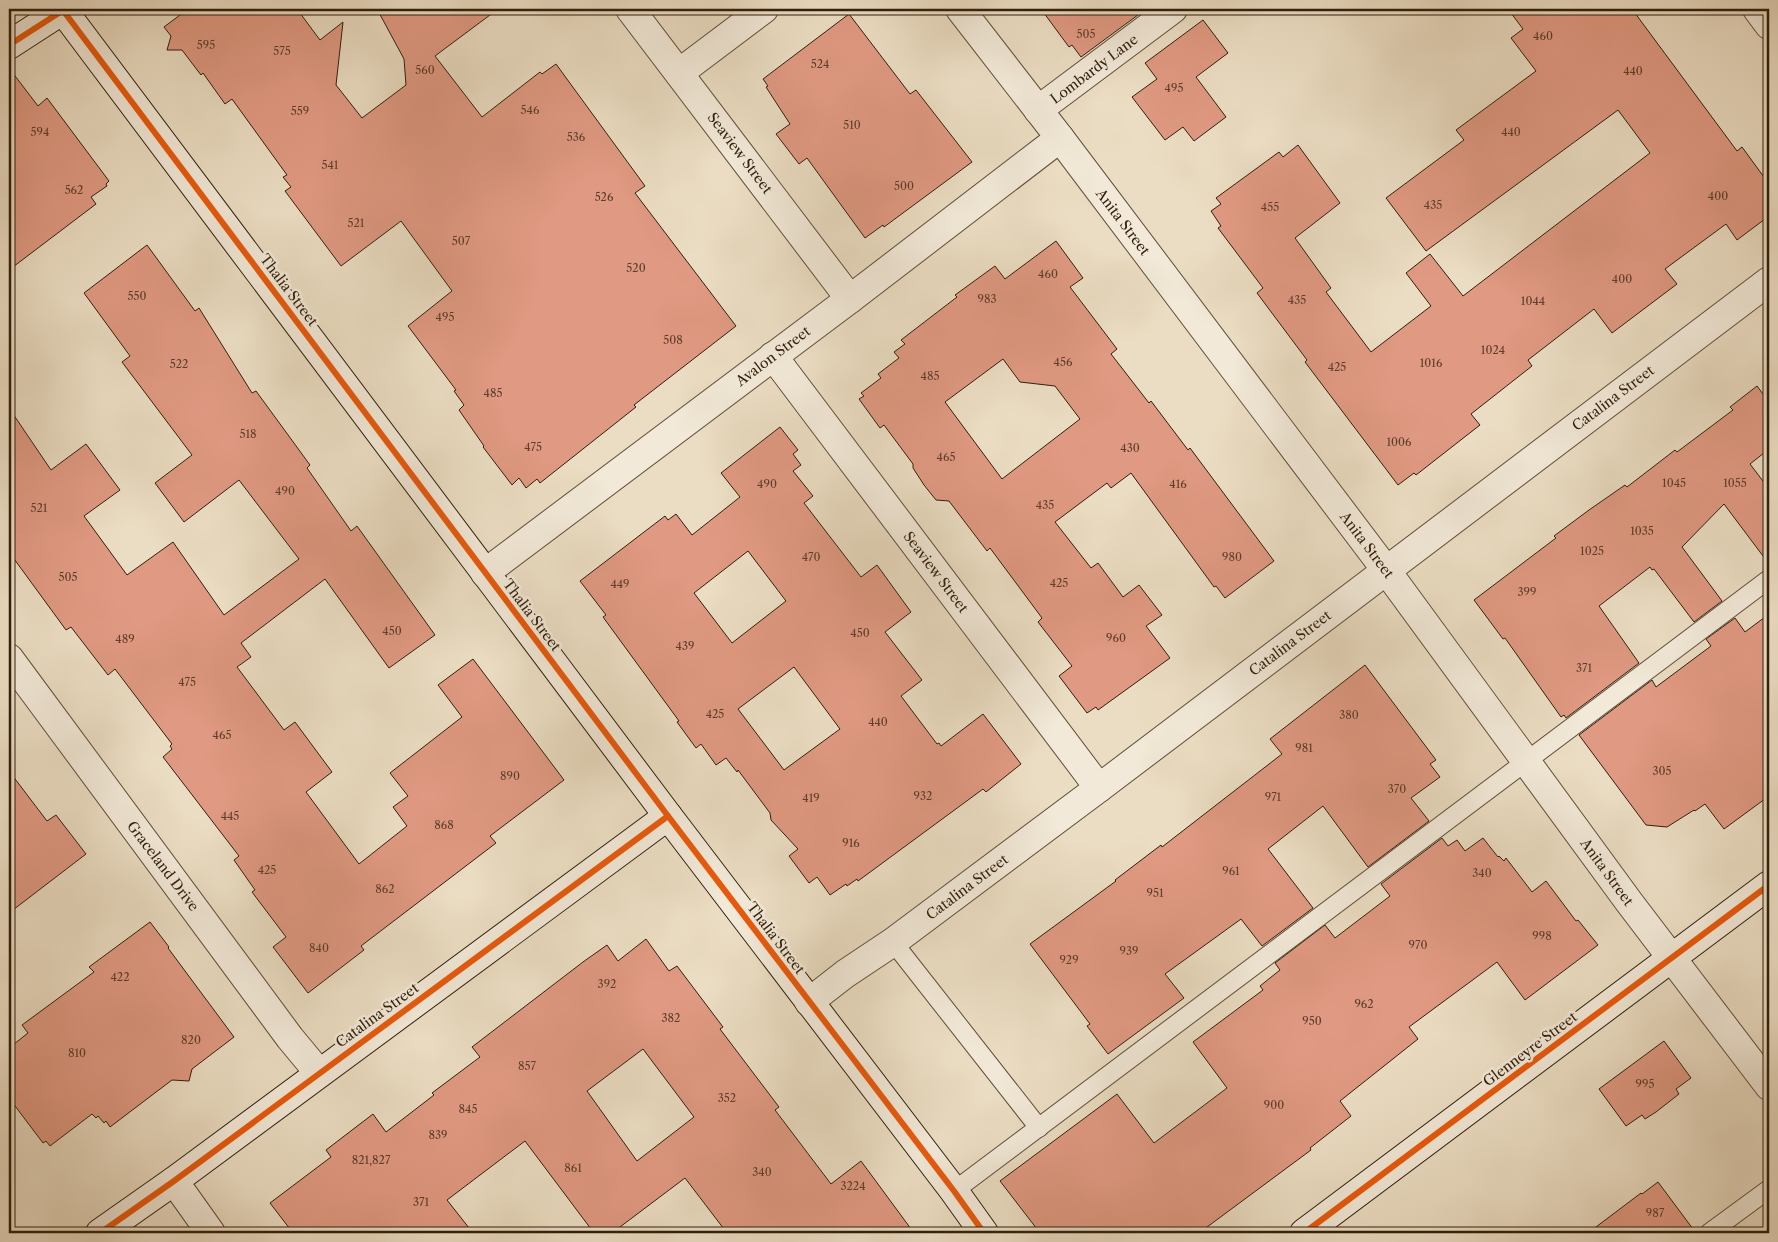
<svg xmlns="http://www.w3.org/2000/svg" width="1778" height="1242" font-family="'Libre Caslon Text',serif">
	<rect width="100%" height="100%" fill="#ebddc3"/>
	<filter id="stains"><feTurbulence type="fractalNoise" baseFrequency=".004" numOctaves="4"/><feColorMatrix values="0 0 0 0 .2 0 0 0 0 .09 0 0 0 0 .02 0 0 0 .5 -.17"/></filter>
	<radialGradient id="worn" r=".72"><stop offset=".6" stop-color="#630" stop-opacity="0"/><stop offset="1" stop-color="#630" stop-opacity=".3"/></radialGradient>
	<!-- building -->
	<g fill="#e09982" stroke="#301f0c" fill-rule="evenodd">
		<polygon points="188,9 297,9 320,40 343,22 336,85 362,118 406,85 404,59 377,9 498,9 435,56 482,117 540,72 542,74 556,64 645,186 635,193 736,326 634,405 636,407 540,483 537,479 526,488 519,478 512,485 483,447 484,446 459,410 464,405 454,391 456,390 408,326 452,291 401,221 341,266 285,191 291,187 283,177 287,175 232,99 225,104 203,73 201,75 182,50 167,50 171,36 164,27"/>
		<polygon points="1041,9 1146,9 1081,57 1072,45 1069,47"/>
		<polygon points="1508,9 1632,9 1737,151 1742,147 1769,184 1769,216 1737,240 1726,224 1665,269 1677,284 1612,333 1594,309 1528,360 1532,366 1471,414 1480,425 1416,475 1414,473 1398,485 1305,362 1307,360 1257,293 1263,288 1218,228 1221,226 1211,211 1221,204 1216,198 1279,152 1283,157 1298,145 1340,203 1295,238 1331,288 1326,292 1371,352 1431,306 1406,273 1430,254 1463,296 1650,153 1618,110 1426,251 1386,198 1464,140 1456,130 1536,71 1511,38 1523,29"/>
		<polygon points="849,14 910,94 916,90 972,162 884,227 883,225 865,238 807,158 799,164 776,134 790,124 766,87 768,86 763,79"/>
		<polygon points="1203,20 1228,53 1196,77 1226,117 1194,141 1183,127 1165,140 1132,97 1157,79 1145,63"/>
		<polygon points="9,68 38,106 47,98 109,181 106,184 107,186 91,197 96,204 9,270"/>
		<path d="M1056,241l27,37 -13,9 47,62 -6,5 38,49 2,-2 37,49 2,-2 84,113 -49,37 -9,-12 -2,1 -83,-114 -20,15 -4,-5 -52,39 36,46 7,-5 25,34 16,-12 23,30 -16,11 24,32 -72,52 -2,-3 -9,6 -28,-37 13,-10 -34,-44 4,-4 -52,-70 -3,3 -38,-50 -13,-1 -12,-15 -11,-17v-4l-29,-39 -4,3 -21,-29 5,-3 -3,-3 20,-15 -3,-4 21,-16 -5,-6 11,-8 -4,-4 56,-43 -2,-2 40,-29 10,13zM1003,359l17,23 35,4 25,33 -78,60 -57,-77z"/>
		<polygon points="147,245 195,311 199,308 252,393 256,391 310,465 307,468 351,531 357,526 435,635 389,668 325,579 241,643 251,657 237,667 284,730 295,722 332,772 306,792 359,864 407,826 393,807 408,796 390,773 462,717 438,685 473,659 564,780 490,836 496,843 361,946 364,950 308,993 273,947 286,937 252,892 255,890 234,860 239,856 163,757 172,749 170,746 172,744 115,669 108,675 71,627 66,630 9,552 9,408 51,470 86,444 120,490 84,516 127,575 173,542 224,615 299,559 239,480 184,522 155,483 192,455 122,362 130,356 84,293"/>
		<polygon points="1757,386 1769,402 1769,449 1750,464 1769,489 1769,564 1724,504 1682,547 1722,601 1694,622 1654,569 1652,570 1650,567 1599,606 1639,663 1566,718 1564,715 1561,717 1505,638 1503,639 1474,600 1556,538 1554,536 1589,510 1625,485 1627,487 1675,450 1677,452 1733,410 1730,407"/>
		<path d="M780,427l18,23 -5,4 8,11 -8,6 20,25 -9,7 57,74 16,-12 34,47 -26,20 37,48 -21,16 36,48 2,-1 2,3 42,-32 38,50 -35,28 -3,-3 -125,92 -1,-2 -10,7 -1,-2 -16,11 -13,-18 -8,6 -20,-27 9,-7 -27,-29 -1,-7 -32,-43 -1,2 -11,-14 -10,7 -15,-21 -5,4 -19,-26 2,-1 -76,-104 3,-2 -26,-34 85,-65 3,4 8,-6 16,21 48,-38 -19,-24zM748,551l38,50 -54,42 -38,-50zM794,667l46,62 -56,41 -46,-61z"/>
		<polygon points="1769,614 1769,796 1724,829 1705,804 1695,811 1694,810 1667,827 1646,825 1579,735 1652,680 1656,687 1711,646 1706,639 1735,618 1745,632"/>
		<polygon points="1365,665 1436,760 1430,764 1440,777 1411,798 1429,821 1368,867 1323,806 1268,849 1313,908 1262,946 1241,919 1165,974 1184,998 1108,1054 1087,1026 1090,1024 1030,944 1116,881 1115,880 1161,845 1162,847 1282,754 1270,739"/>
		<polygon points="9,771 47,821 56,815 86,854 9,913"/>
		<polygon points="1442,838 1448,846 1457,840 1465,851 1483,838 1498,857 1499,856 1504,861 1506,858 1532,892 1546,881 1576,921 1578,920 1598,945 1525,1000 1497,962 1409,1027 1418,1039 1340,1101 1351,1116 1310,1148 1311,1150 1199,1233 1040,1233 1000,1181 1117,1094 1154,1143 1227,1088 1193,1042 1263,990 1260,986 1280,970 1275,963 1325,925 1335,938 1390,896 1381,884"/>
		<polygon points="150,922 169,947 168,948 234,1037 192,1069 189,1081 172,1080 110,1127 106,1121 104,1123 98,1116 96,1118 92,1114 50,1146 46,1141 43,1143 9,1098 9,1048 28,1033 22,1025 94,972 89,967"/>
		<path d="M646,939l23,32 8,-5 46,61 -3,2 59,78 -4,3 56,74 30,-23 53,72h-187l-42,-55 -73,55h-18l-69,-92 -78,59 26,33h-180l-23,-30 61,-46 -5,-7 47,-36 13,18 48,-37 -2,-2 48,-36 -8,-10 111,-85 24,-17 11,16zM643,1049l51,68 -57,44 -50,-70z"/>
		<polygon points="1664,1041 1691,1078 1676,1089 1679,1094 1656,1112 1645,1119 1642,1115 1626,1126 1599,1089"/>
		<polygon points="1658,1182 1696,1233 1588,1233 1641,1193 1642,1194"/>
	</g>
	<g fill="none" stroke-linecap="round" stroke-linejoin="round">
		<defs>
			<g id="lane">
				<polyline points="893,942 1039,1128"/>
				<polyline points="954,1191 1769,579"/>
				<polyline points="1709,1233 1769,1189"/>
			</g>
			<g id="street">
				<polyline points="630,9 850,299"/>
				<polyline points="960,9 1060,138 1386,570 1629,902 1769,1086"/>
				<polyline points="1757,9 1769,25"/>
				<polyline points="679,73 764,9"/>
				<polyline points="1038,110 1173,9"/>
				<polyline points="773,356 1099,788"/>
				<polyline points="485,573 850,299 1060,138"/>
				<polyline points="9,658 290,1038 319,1073"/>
				<polyline points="809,1002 845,974 893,942 1099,788 1769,281"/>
				<polyline points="174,1181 211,1233"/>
			</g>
			<g id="secondary">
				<polyline points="62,9 668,816 954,1191 984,1233"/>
				<polyline points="9,45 63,10"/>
				<polyline points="100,1233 174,1181 668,816"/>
				<polyline points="1304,1233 1769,885"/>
			</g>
		</defs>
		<!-- lane casing -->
		<use href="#lane" stroke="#5f4e3a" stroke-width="20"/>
		<!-- street casing -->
		<use href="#street" stroke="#5f4e3a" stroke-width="30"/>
		<!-- secondary casing -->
		<use href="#secondary" stroke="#301f0c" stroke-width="30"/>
		<!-- lane -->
		<use href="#lane" stroke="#f2e9d8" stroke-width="18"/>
		<!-- street -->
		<use href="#street" stroke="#f2e9d8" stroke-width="28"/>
		<!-- secondary -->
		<use href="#secondary" stroke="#f2e9d8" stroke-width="28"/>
		<defs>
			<g id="cycleway">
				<polyline points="62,9 668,816 954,1191 984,1233"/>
				<polyline points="9,45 65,9"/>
				<polyline points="100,1233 174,1181 668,816"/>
				<polyline points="1304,1233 1769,885"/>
			</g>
		</defs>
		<!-- cycleway casing -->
		<use href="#cycleway" stroke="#f2e9d8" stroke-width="9"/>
		<!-- cycleway -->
		<use href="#cycleway" stroke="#e8590c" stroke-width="6"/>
	</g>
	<g text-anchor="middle" stroke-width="5" stroke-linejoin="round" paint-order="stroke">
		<!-- number labels -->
		<g font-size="11" fill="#5c3e2a">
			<text x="1086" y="38">505</text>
			<text x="1543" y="40">460</text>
			<text x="206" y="49">595</text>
			<text x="282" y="55">575</text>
			<text x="820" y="68">524</text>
			<text x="425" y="74">560</text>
			<text x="1633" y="75">440</text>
			<text x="1174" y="92">495</text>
			<text x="530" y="114">546</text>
			<text x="300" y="115">559</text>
			<text x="852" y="129">510</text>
			<text x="40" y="136">594</text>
			<text x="1511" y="136">440</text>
			<text x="576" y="141">536</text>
			<text x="330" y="169">541</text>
			<text x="904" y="190">500</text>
			<text x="74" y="194">562</text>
			<text x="1718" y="200">400</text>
			<text x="604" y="201">526</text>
			<text x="1433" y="209">435</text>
			<text x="1270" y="211">455</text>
			<text x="356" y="227">521</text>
			<text x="461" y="245">507</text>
			<text x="636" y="272">520</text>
			<text x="1048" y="278">460</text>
			<text x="1622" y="283">400</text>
			<text x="137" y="300">550</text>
			<text x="987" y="303">983</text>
			<text x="1297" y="304">435</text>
			<text x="1533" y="305">1044</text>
			<text x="445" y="321">495</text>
			<text x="673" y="344">508</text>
			<text x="1493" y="354">1024</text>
			<text x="1063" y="366">456</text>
			<text x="1431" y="367">1016</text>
			<text x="179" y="368">522</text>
			<text x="1337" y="371">425</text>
			<text x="930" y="380">485</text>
			<text x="493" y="397">485</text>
			<text x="248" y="438">518</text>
			<text x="1399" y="446">1006</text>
			<text x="533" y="451">475</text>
			<text x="1130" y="452">430</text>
			<text x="946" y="461">465</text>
			<text x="1674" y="487">1045</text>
			<text x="1735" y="487">1055</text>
			<text x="767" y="488">490</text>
			<text x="1178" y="488">416</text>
			<text x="285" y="495">490</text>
			<text x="1045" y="509">435</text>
			<text x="39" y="512">521</text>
			<text x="1642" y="535">1035</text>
			<text x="1592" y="555">1025</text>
			<text x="811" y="561">470</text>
			<text x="1232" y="561">980</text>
			<text x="68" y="581">505</text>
			<text x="1059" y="587">425</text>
			<text x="620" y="588">449</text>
			<text x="1527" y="596">399</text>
			<text x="392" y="635">450</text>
			<text x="860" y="637">450</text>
			<text x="1116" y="642">960</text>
			<text x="125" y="643">489</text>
			<text x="685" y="650">439</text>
			<text x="1584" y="672">371</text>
			<text x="187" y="686">475</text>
			<text x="715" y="718">425</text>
			<text x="1349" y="719">380</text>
			<text x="878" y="726">440</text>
			<text x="222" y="739">465</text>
			<text x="1304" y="752">981</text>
			<text x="1662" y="775">305</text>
			<text x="510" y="780">890</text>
			<text x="1397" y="793">370</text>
			<text x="923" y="800">932</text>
			<text x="1273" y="801">971</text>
			<text x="811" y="802">419</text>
			<text x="230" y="820">445</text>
			<text x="444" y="829">868</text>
			<text x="851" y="847">916</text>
			<text x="267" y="874">425</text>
			<text x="1231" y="875">961</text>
			<text x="1482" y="877">340</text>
			<text x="385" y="893">862</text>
			<text x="1155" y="897">951</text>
			<text x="1542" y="940">998</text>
			<text x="1418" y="949">970</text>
			<text x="319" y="952">840</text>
			<text x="1129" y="955">939</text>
			<text x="1069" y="964">929</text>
			<text x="120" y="981">422</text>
			<text x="607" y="988">392</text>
			<text x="1364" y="1008">962</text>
			<text x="671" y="1022">382</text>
			<text x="1312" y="1025">950</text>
			<text x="191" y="1044">820</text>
			<text x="77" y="1057">810</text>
			<text x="527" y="1070">857</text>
			<text x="1645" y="1088">995</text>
			<text x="727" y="1102">352</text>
			<text x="1274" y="1109">900</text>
			<text x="468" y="1113">845</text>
			<text x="438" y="1139">839</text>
			<text x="371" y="1164">821,827</text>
			<text x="573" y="1172">861</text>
			<text x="762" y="1176">340</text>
			<text x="853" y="1190">3224</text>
			<text x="421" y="1206">371</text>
			<text x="1655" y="1217">987</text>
		</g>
		<!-- street labels -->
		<g font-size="14" fill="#301f0c" stroke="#f2e9d8">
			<text transform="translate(1094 69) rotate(-37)" y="5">Lombardy Lane</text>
			<text transform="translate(740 153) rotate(53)" y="5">Seaview Street</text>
			<text transform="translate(1123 222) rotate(53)" y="5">Anita Street</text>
			<text transform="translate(289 290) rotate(53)" y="5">Thalia Street</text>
			<text transform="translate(773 356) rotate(-37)" y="5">Avalon Street</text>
			<text transform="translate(1613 398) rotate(-37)" y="5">Catalina Street</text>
			<text transform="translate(1367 545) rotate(53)" y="5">Anita Street</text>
			<text transform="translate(936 572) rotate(53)" y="5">Seaview Street</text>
			<text transform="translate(532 615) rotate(53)" y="5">Thalia Street</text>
			<text transform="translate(1290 643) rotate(-37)" y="5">Catalina Street</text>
			<text transform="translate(163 866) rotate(53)" y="5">Graceland Drive</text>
			<text transform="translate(1607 872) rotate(54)" y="5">Anita Street</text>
			<text transform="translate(967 887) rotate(-37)" y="5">Catalina Street</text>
			<text transform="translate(776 938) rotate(53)" y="5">Thalia Street</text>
			<text transform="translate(377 1015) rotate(-36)" y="5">Catalina Street</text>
			<text transform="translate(1530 1049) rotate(-37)" y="5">Glenneyre Street</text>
		</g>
	</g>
	<!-- margin -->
	<rect width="1778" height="1242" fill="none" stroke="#ebddc3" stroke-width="30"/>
	<rect x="10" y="10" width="1758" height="1222" fill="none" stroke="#301f0c" stroke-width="2.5"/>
	<rect x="15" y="15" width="1748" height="1212" fill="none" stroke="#301f0c"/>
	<rect width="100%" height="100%" filter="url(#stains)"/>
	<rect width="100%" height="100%" fill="url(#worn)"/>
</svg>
